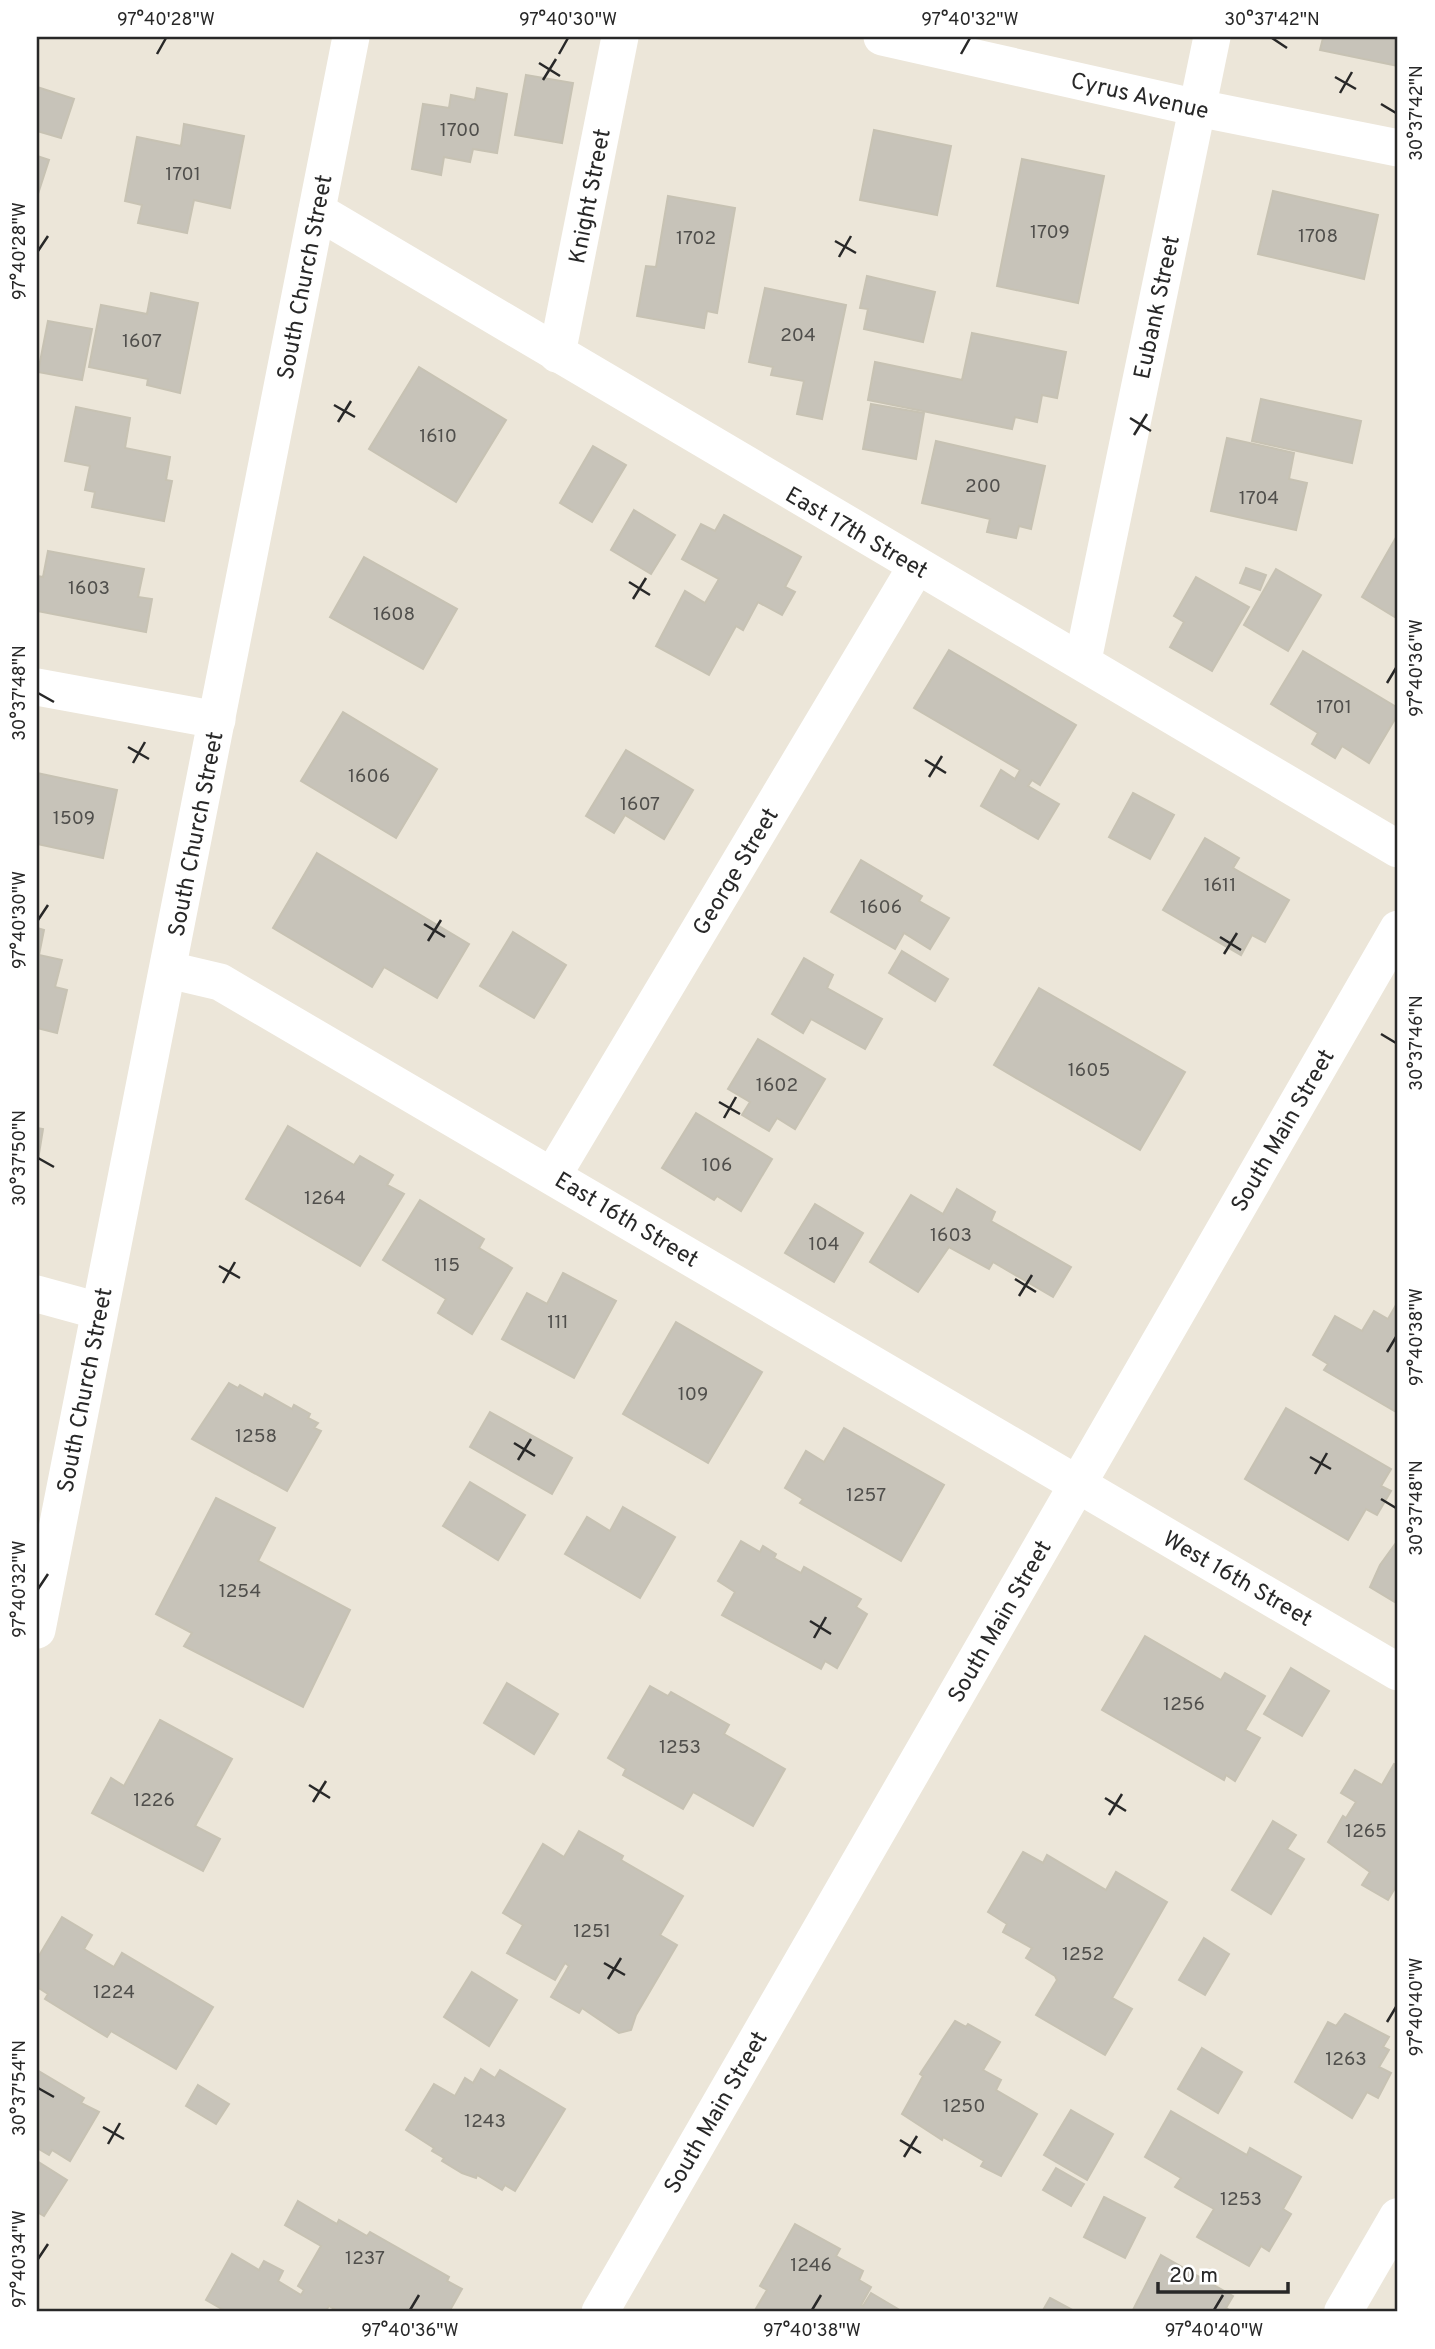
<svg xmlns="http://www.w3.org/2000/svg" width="1435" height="2349" font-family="Overpass,sans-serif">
	<rect width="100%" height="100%" fill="#ece6d9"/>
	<!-- building -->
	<g fill="#c7c3b9" stroke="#c7c2b3" stroke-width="2">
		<polygon points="1317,37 1398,37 1398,66 1320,50 1323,38"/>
		<polygon points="526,75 573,83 562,143 515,135"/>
		<polygon points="37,87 74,99 61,138 37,131"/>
		<polygon points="477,88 507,94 497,153 473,149 470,162 444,157 441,175 412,169 423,104 449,108 451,95 475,100"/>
		<polygon points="184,124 244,136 230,208 194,200 187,233 138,223 142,205 125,201 137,137 181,146"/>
		<polygon points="874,130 951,146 937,215 860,200"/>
		<polygon points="37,156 49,160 37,197"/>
		<polygon points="1022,159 1104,176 1078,303 997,286"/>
		<polygon points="1273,191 1378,215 1364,279 1258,254"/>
		<polygon points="668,196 735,208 717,313 707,311 704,328 637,316 646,266 656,267"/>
		<polygon points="867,276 935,292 923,342 864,329 868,309 860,308"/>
		<polygon points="765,288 846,305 822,419 797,414 804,381 771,375 773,367 749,362"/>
		<polygon points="151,293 198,303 180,393 147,385 148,379 89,367 101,305 147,314"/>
		<polygon points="48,321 92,329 82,380 38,372"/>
		<polygon points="972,333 1066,352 1057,398 1042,395 1037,422 1015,417 1012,429 868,400 875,362 962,380"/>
		<polygon points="419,367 506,420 456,502 369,449"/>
		<polygon points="1261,399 1361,421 1352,463 1252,441"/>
		<polygon points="871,404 924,413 916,459 863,449"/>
		<polygon points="76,407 130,418 125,448 170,457 166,480 172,481 164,521 92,507 95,492 85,490 90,466 65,461"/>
		<polygon points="1227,438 1294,453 1289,479 1307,483 1296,530 1211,511"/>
		<polygon points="936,441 1045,466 1031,529 1019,526 1016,538 987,532 990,519 922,503"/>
		<polygon points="593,446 626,465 592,522 560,503"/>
		<polygon points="634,510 675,535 651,574 611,550"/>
		<polygon points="724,515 801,557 785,587 795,592 782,615 758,602 743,630 736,626 709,675 656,646 685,591 705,603 719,579 682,559 701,524 715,531"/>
		<polygon points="1398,534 1398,619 1362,597"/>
		<polygon points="48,551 144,569 138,597 152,599 146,632 37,611 37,576 43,577"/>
		<polygon points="364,557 457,609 423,669 330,617"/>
		<polygon points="1246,568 1266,575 1260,590 1240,583"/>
		<polygon points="1276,569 1321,595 1288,651 1244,625"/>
		<polygon points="1196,577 1249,607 1212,671 1170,647 1184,622 1174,616"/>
		<polygon points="949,650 1076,725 1040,785 1032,780 1028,786 1059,804 1038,839 981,806 1001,770 1015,779 1020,770 914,708"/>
		<polygon points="1303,651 1398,708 1398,714 1369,763 1342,746 1335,758 1312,744 1318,733 1271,704"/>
		<polygon points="343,712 437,769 396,838 301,781"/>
		<polygon points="626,750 693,790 664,839 625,815 614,833 586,816"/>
		<polygon points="37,773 117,790 103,858 37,844"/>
		<polygon points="1133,793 1174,815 1150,859 1109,837"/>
		<polygon points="1205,838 1239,858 1233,868 1289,900 1265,942 1252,935 1241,955 1163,910"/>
		<polygon points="317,853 469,944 437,998 384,967 372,987 273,928"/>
		<polygon points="861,860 922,896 919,901 949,918 930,949 904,933 895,949 831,912"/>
		<polygon points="37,928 44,930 39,955 62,960 55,987 67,990 57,1033 37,1028"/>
		<polygon points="513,932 566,965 534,1018 480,986"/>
		<polygon points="902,951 948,979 935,1001 889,973"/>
		<polygon points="804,958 833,975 827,988 882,1019 865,1049 811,1019 803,1033 772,1014"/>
		<polygon points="1039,988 1185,1072 1140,1150 994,1065"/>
		<polygon points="758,1039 825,1079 795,1129 777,1118 769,1131 742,1115 750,1102 728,1089"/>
		<polygon points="696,1113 772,1159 741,1211 717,1196 714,1200 662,1168"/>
		<polygon points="288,1126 354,1165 360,1156 393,1175 387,1185 404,1194 360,1266 246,1199"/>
		<polygon points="37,1128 43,1129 37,1166"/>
		<polygon points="957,1189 995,1212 991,1221 1071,1267 1053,1297 993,1262 989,1269 949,1247 918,1292 870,1262 911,1195 943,1214"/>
		<polygon points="420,1200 484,1239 479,1248 512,1268 472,1334 438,1313 446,1299 383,1260"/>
		<polygon points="815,1204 863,1233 834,1282 785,1253"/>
		<polygon points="563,1273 616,1301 574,1378 502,1339 527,1293 547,1304"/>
		<polygon points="1396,1305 1398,1306 1398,1413 1324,1370 1328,1364 1313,1355 1335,1316 1362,1331 1374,1311 1388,1319"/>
		<polygon points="676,1322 762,1372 708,1463 623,1414"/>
		<polygon points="229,1383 238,1388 240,1385 263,1398 265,1394 292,1409 294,1405 310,1414 308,1418 318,1423 314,1428 321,1431 287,1491 192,1439"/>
		<polygon points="1286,1408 1391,1469 1381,1486 1391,1491 1377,1515 1366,1509 1348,1540 1245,1479"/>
		<polygon points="490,1412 572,1458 552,1494 470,1447"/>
		<polygon points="844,1428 944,1485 901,1561 800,1503 803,1499 785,1488 806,1451 824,1462"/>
		<polygon points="470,1482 525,1515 498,1560 443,1526"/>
		<polygon points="216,1498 275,1528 258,1561 350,1610 303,1707 184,1646 192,1633 156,1614"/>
		<polygon points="623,1507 675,1537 640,1598 565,1554 587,1517 610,1531"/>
		<polygon points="1398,1540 1398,1604 1370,1587 1380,1565"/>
		<polygon points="741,1541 760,1552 763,1546 776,1554 774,1558 801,1573 804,1567 861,1599 856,1607 867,1614 837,1668 825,1661 821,1669 722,1615 735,1592 718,1581"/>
		<polygon points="1145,1636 1221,1680 1225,1673 1265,1696 1245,1730 1260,1738 1235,1781 1226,1775 1224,1780 1102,1710"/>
		<polygon points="1291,1668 1329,1691 1302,1736 1264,1714"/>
		<polygon points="507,1683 558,1714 534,1754 484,1723"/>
		<polygon points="650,1686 668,1696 671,1692 729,1725 724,1734 785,1769 753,1826 693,1792 683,1809 623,1775 626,1769 608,1758"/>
		<polygon points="160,1720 232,1759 195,1826 220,1839 203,1871 92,1813 111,1778 124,1786"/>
		<polygon points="1394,1764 1398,1766 1398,1883 1388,1900 1362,1885 1370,1872 1328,1842 1343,1816 1346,1818 1356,1802 1341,1793 1355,1770 1382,1785"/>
		<polygon points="1273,1821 1296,1835 1287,1849 1304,1859 1271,1914 1232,1890"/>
		<polygon points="579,1831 623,1856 621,1860 683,1896 660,1935 677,1945 636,2015 631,2030 619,2033 582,2008 579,2013 551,1997 569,1966 565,1963 555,1980 507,1953 523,1925 503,1913 543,1844 564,1857"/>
		<polygon points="1023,1852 1043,1863 1047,1855 1106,1890 1116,1872 1167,1902 1112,1998 1132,2009 1105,2055 1036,2015 1057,1980 1055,1976 1026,1958 1032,1948 1003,1932 1007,1924 988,1912"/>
		<polygon points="62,1917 92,1935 84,1949 114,1967 122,1953 213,2007 176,2069 111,2031 107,2037 45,1999 48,1994 37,1987 37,1959"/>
		<polygon points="1204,1938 1229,1954 1205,1995 1179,1980"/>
		<polygon points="472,1972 517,2000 489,2046 444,2017"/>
		<polygon points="1345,2014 1389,2037 1383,2047 1389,2050 1379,2067 1391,2073 1378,2098 1367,2092 1352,2118 1295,2082 1328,2022 1336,2026"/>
		<polygon points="955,2021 966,2027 968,2024 1000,2042 983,2070 1001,2080 996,2090 1037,2114 1001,2176 981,2166 984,2161 943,2137 942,2140 902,2114 923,2076 920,2074"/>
		<polygon points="1202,2048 1242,2072 1218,2113 1178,2089"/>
		<polygon points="481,2069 495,2078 500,2070 565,2109 515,2191 505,2185 502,2190 477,2175 476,2178 462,2173 442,2161 444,2158 432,2151 434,2148 406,2130 434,2084 455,2096 465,2078 473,2083"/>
		<polygon points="37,2070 84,2098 81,2103 99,2112 70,2161 52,2150 49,2155 37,2148"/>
		<polygon points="198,2085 229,2104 216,2124 186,2106"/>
		<polygon points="1071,2110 1113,2134 1087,2180 1044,2155"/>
		<polygon points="1171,2111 1247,2155 1250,2148 1301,2177 1283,2209 1291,2214 1269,2251 1261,2246 1249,2266 1197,2237 1214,2209 1175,2187 1181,2178 1145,2157"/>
		<polygon points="37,2161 67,2180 44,2216 37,2212"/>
		<polygon points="1056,2168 1084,2184 1071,2206 1043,2190"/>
		<polygon points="1104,2197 1145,2218 1125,2258 1084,2237"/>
		<polygon points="298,2201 337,2224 339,2220 367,2236 370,2232 449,2277 447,2281 462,2289 449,2312 340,2312 329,2306 327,2309 333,2312 227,2312 206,2300 232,2254 259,2270 264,2261 283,2271 278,2281 301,2295 304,2290 298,2286 321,2246 285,2225"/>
		<polygon points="795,2224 840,2249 836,2256 863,2271 859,2280 871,2287 861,2305 863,2306 871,2293 903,2312 754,2312 767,2290 760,2286"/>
		<polygon points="1161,2255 1233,2296 1226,2308 1233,2312 1132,2312"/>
		<polygon points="1050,2298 1076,2312 1042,2312"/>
	</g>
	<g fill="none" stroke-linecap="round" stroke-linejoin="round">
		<!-- minor -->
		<g stroke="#fff" stroke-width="37">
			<polyline points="882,37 1198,108 1398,148"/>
			<polyline points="317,211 1398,849"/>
			<polyline points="557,354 620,37"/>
			<polyline points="1083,660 1212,37"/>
			<polyline points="37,687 217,720"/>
			<polyline points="169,970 220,982 1398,1672"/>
			<polyline points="553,1175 916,567"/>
			<polyline points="37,1294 99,1311"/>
			<polyline points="37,1630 351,37"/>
			<polyline points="600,2312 1398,929"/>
		</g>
		<!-- secondary -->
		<polyline stroke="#fff" stroke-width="38" points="1343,2312 1398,2217"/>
	</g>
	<!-- ticks -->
	<path fill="none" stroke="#282828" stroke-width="2.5" d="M1272,38l15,10M157,54l9,-16M559,54l9,-16M961,54l9,-16M539,63l21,13M1335,77l21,12M543,80l13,-21M1340,93l12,-21M1381,104l15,9M835,241l21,12M38,251l10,-15M839,257l12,-21M334,405l21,12M1130,418l21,13M338,422l13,-21M1134,435l13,-21M629,582l21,13M633,599l13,-21M1387,683l9,-15M38,693l16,9M128,747l21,12M925,760l21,13M133,763l12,-21M929,777l13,-21M38,920l10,-15M424,924l21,13M1220,937l21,13M428,941l13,-21M1224,954l13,-21M1381,1034l15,9M719,1102l21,12M724,1118l12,-21M38,1158l16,9M219,1266l21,12M1015,1279l21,13M223,1283l12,-21M1019,1296l13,-21M1387,1352l9,-15M514,1443l21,13M1310,1457l21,12M518,1460l13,-21M1315,1474l12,-21M1381,1499l15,9M38,1589l10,-15M810,1621l21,13M814,1638l12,-21M309,1785l21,13M1105,1798l21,13M313,1802l13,-21M1109,1815l13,-21M604,1963l21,12M608,1979l13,-21M1387,2022l9,-15M38,2088l16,9M103,2127l21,12M900,2140l21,13M108,2144l12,-21M904,2157l13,-21M38,2259l10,-15M410,2310l9,-15M812,2310l9,-15M1214,2310l9,-15"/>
	<g text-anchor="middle" stroke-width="5" stroke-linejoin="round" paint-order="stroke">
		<!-- number labels -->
		<g font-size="19" fill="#504f4c">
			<text x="460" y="136">1700</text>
			<text x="183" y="180">1701</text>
			<text x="1050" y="238">1709</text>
			<text x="1318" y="242">1708</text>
			<text x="696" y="244">1702</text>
			<text x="798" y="341">204</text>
			<text x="142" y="347">1607</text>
			<text x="438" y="442">1610</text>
			<text x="983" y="492">200</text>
			<text x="1259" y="504">1704</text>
			<text x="89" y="594">1603</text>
			<text x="394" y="620">1608</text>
			<text x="1334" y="713">1701</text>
			<text x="369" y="782">1606</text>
			<text x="640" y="810">1607</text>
			<text x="74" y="824">1509</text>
			<text x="1220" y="891">1611</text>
			<text x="881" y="913">1606</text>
			<text x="1089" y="1076">1605</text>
			<text x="777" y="1091">1602</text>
			<text x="717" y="1171">106</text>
			<text x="325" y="1204">1264</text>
			<text x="951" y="1241">1603</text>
			<text x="824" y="1250">104</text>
			<text x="447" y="1271">115</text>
			<text x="558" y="1328">111</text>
			<text x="693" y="1400">109</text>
			<text x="256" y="1442">1258</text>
			<text x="866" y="1501">1257</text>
			<text x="240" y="1597">1254</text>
			<text x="1184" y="1710">1256</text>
			<text x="680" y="1753">1253</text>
			<text x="154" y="1806">1226</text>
			<text x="1366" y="1837">1265</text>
			<text x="592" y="1937">1251</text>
			<text x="1083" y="1960">1252</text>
			<text x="114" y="1998">1224</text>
			<text x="1346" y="2065">1263</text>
			<text x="964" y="2112">1250</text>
			<text x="485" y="2127">1243</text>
			<text x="1241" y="2205">1253</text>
			<text x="365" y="2264">1237</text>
			<text x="811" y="2271">1246</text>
		</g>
		<!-- street labels -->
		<g font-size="23" fill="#282828" stroke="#fff">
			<text transform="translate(1140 95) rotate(13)" y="8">Cyrus Avenue</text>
			<text transform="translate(589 196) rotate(-79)" y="8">Knight Street</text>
			<text transform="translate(304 277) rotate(-79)" y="8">South Church Street</text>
			<text transform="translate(1156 307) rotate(-78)" y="8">Eubank Street</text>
			<text transform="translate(857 532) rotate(30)" y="8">East 17th Street</text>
			<text transform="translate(195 834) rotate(-79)" y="8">South Church Street</text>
			<text transform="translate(735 871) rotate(-59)" y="8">George Street</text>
			<text transform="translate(1282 1130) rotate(-60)" y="8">South Main Street</text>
			<text transform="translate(627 1219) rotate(31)" y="8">East 16th Street</text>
			<text transform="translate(84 1390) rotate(-79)" y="8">South Church Street</text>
			<text transform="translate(1238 1578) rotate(30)" y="8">West 16th Street</text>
			<text transform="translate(999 1621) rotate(-60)" y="8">South Main Street</text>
			<text transform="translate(715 2112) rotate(-60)" y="8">South Main Street</text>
		</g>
	</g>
	<!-- border -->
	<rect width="1435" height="2349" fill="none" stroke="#ffffff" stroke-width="77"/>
	<!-- scale -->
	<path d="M1158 2282v10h130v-10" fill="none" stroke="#282828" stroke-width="3.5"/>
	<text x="1169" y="2282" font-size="21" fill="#282828" stroke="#ffffff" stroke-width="5" paint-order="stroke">20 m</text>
	<rect x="38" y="38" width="1358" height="2272" fill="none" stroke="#282828" stroke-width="2.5"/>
	<g font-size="18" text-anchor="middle" fill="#282828">
		<text x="166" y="25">97°40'28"W</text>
		<text x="568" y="25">97°40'30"W</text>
		<text x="970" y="25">97°40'32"W</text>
		<text x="1272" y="25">30°37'42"N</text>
		<text transform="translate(1416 113) rotate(-90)" y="6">30°37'42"N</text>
		<text transform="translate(19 251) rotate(-90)" y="6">97°40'28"W</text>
		<text transform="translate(1416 668) rotate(-90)" y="6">97°40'36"W</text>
		<text transform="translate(19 693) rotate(-90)" y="6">30°37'48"N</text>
		<text transform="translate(19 920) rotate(-90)" y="6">97°40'30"W</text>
		<text transform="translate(1416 1043) rotate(-90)" y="6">30°37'46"N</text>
		<text transform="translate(19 1158) rotate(-90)" y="6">30°37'50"N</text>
		<text transform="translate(1416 1337) rotate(-90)" y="6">97°40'38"W</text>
		<text transform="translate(1416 1508) rotate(-90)" y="6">30°37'48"N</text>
		<text transform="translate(19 1589) rotate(-90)" y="6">97°40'32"W</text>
		<text transform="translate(1416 2007) rotate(-90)" y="6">97°40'40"W</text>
		<text transform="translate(19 2088) rotate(-90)" y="6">30°37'54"N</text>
		<text transform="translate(19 2259) rotate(-90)" y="6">97°40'34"W</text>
		<text x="410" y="2336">97°40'36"W</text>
		<text x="812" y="2336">97°40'38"W</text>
		<text x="1214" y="2336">97°40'40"W</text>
	</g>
</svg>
